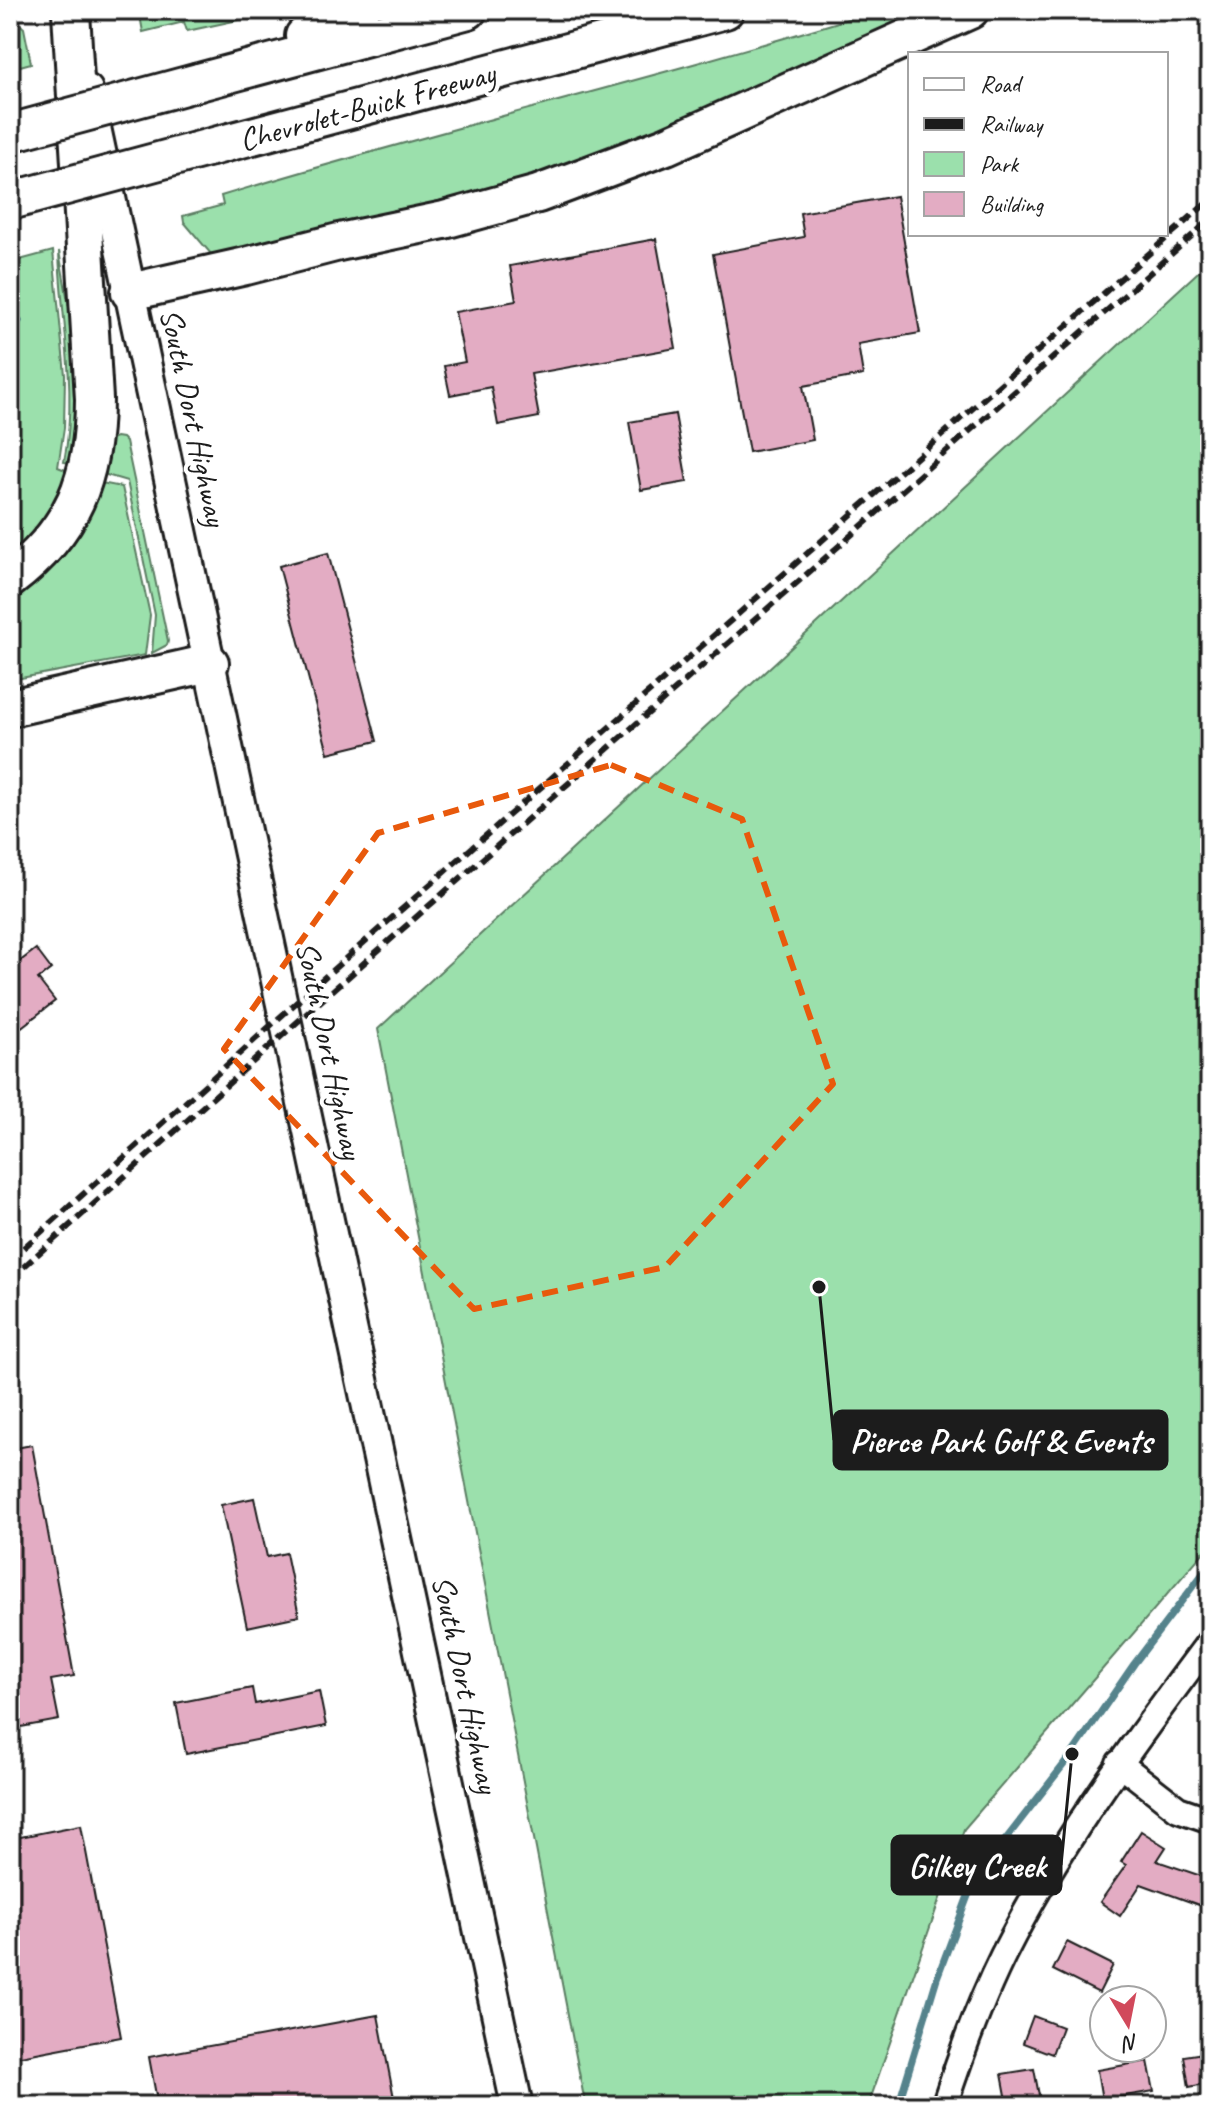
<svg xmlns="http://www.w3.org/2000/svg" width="1220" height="2116" font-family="Caveat,sans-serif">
	<rect width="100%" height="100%" fill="#fff"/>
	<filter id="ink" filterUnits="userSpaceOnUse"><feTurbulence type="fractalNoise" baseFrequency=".0125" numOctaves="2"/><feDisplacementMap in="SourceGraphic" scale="16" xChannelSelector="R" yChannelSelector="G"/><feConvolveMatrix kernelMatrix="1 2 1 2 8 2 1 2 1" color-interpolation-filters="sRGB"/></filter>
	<g filter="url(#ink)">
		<!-- green -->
		<g fill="#9be0ac" stroke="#5c7e64" stroke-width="2">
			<polygon points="139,10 285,10 187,31 184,22 143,32"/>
			<path d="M877,10h58l-229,103 -184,72 -184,44 -127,25 -27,-32 -1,-6 40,-11 -2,-9c218,-67 439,-118 656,-186z"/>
			<polygon points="10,15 24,28 31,63 20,66 10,46"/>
			<path d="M13,251l3,10 37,-10 12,124 -1,53 -6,39 10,4c-13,33 -30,61 -58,84v-303z"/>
			<path d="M59,251l10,56 7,95 -6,61 -6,-1c14,-71 -3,-140 -5,-211z"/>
			<polygon points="1210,261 1210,1545 964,1829 868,2106 592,2106 585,2103 378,1029"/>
			<polygon points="116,437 122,438 126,442 168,641 167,645 152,653 155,615 127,481 103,474 111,439"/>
			<polygon points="101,483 122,487 150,615 145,655 10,680 10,593"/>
		</g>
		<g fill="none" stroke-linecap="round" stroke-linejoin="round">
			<!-- stream -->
			<g stroke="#54838c" stroke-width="7">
				<polyline points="10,326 19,321"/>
				<polyline points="898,2106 937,1978 974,1880 1072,1754 1134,1664 1210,1564"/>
			</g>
		</g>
		<!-- building -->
		<g fill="#e3acc3" stroke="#1c1c1c" stroke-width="2">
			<polygon points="896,196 920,333 858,344 863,375 803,386 813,440 749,452 713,254 804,237 800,213"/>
			<polygon points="656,239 676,348 531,374 539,417 498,425 491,387 450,395 444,366 465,362 455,312 516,301 510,266"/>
			<polygon points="675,414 687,482 641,490 629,422"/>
			<polygon points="328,553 377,741 328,753 279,566"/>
			<polygon points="36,949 51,969 38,979 55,1001 10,1036 10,969"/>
			<polygon points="32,1445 74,1676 51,1680 59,1720 10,1729 10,1449"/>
			<polygon points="254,1498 267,1557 286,1553 299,1616 247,1627 221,1505"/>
			<polygon points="252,1688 255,1704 319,1691 326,1726 186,1754 176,1703"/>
			<polygon points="81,1825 121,2037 10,2058 10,1839"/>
			<polygon points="1141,1831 1166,1847 1157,1861 1210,1879 1210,1909 1141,1884 1120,1916 1100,1902 1126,1865 1121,1862"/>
			<polygon points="1067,1942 1113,1965 1099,1993 1053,1970"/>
			<polygon points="378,2015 394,2098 351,2106 158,2106 149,2057"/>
			<polygon points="1033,2016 1062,2027 1052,2054 1023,2043"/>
			<polygon points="1210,2052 1210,2083 1189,2087 1184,2056"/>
			<polygon points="1148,2061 1154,2091 1102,2100 1097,2070"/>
			<polygon points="1034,2069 1041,2106 1008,2106 1002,2074"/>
		</g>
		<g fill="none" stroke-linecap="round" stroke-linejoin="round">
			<defs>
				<g id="minor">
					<polyline points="1119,1763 1178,1809 1210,1820"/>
					<path d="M944,2106c19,-58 40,-116 69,-170 55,-105 126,-200 197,-295"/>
				</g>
				<polyline id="major" points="87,90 517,2106"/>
				<g id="highway">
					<polyline points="304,36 361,10"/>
					<polyline points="199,82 468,10"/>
					<polyline points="211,147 725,10"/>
					<polyline points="130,292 246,266 339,242 444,220 538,194 666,146 970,10"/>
					<path d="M10,579c63,-48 84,-101 84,-180l-23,-387"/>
					<polyline points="10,708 210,663"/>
				</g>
			</defs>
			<!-- minor casing -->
			<use href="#minor" stroke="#1c1c1c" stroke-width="30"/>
			<!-- major casing -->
			<use href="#major" stroke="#1c1c1c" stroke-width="36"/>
			<!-- highway casing -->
			<use href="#highway" stroke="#1c1c1c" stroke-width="42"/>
			<!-- minor -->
			<use href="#minor" stroke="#fff" stroke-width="24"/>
			<!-- major -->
			<use href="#major" stroke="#fff" stroke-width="30"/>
			<!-- highway -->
			<use href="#highway" stroke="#fff" stroke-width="36"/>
			<!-- rail -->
			<g stroke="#1c1c1c" stroke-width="6" stroke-dasharray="12 6" stroke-linecap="butt">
				<polyline points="10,1260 328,974 1210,200"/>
				<polyline points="10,1279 332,991 1210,220"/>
			</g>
			<defs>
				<g id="highway-bridge">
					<polyline points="10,133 199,82"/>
					<polyline points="10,201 211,147"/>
				</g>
			</defs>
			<!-- highway-bridge casing -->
			<use href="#highway-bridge" stroke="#1c1c1c" stroke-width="42" stroke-linecap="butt"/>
			<!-- highway-bridge -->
			<use href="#highway-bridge" stroke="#fff" stroke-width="36"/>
		</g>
	</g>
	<!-- marked area -->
	<path fill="none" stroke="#e8590c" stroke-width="6" stroke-dasharray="16 10" stroke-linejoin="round" d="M611,765l131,54 91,265 -168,183 -191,42 -250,-260 154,-216z"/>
	<g text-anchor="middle" stroke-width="8" stroke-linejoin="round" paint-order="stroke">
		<!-- street labels -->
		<g font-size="32" fill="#1c1c1c" stroke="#fff">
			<text transform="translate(367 106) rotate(-15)" y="11">Chevrolet-Buick Freeway</text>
			<text transform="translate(194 417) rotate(78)" y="11">South Dort Highway</text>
			<text transform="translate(330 1050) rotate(78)" y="11">South Dort Highway</text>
			<text transform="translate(466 1684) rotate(78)" y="11">South Dort Highway</text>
		</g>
	</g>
	<!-- callouts -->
	<path fill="none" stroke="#1c1c1c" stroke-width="3" d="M819 1287L834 1440M1072 1754L1061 1865"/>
	<g fill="#1c1c1c" stroke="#fff" stroke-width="3">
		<circle cx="819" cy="1287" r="8"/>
		<circle cx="1072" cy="1754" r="8"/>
	</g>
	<g fill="#1c1c1c" stroke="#1c1c1c" stroke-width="3">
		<rect x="834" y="1411" width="333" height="58" rx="8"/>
		<rect x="892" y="1836" width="169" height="58" rx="8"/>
	</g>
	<g font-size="34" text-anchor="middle" font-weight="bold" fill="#fff">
		<text x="1001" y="1452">Pierce Park Golf &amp; Events</text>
		<text x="977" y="1877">Gilkey Creek</text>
	</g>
	<!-- margin -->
	<rect width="1220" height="2116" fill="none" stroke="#fff" stroke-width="40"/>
	<rect x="20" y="20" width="1180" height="2076" fill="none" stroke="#1c1c1c" stroke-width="3" filter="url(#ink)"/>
	<!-- legend -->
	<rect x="908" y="52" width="260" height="184" fill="#ffffff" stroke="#a4a4a4" stroke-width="2"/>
	<rect x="924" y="78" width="40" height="12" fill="#ffffff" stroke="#a4a4a4" stroke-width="2"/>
	<text x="980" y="92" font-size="24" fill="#1c1c1c">Road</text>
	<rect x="924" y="118" width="40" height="12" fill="#1c1c1c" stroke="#a4a4a4" stroke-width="2"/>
	<text x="980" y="132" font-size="24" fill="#1c1c1c">Railway</text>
	<rect x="924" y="152" width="40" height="24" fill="#9be0ac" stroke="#a4a4a4" stroke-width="2"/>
	<text x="980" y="172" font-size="24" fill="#1c1c1c">Park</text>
	<rect x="924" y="192" width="40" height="24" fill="#e3acc3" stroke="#a4a4a4" stroke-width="2"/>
	<text x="980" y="212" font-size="24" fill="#1c1c1c">Building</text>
	<!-- north arrow -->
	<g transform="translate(1128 2024) rotate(170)"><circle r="38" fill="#ffffff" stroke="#a4a4a4" stroke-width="2"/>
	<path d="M0-6L14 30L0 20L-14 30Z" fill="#d1495b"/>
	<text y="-12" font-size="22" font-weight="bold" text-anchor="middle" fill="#1c1c1c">N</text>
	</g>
</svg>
